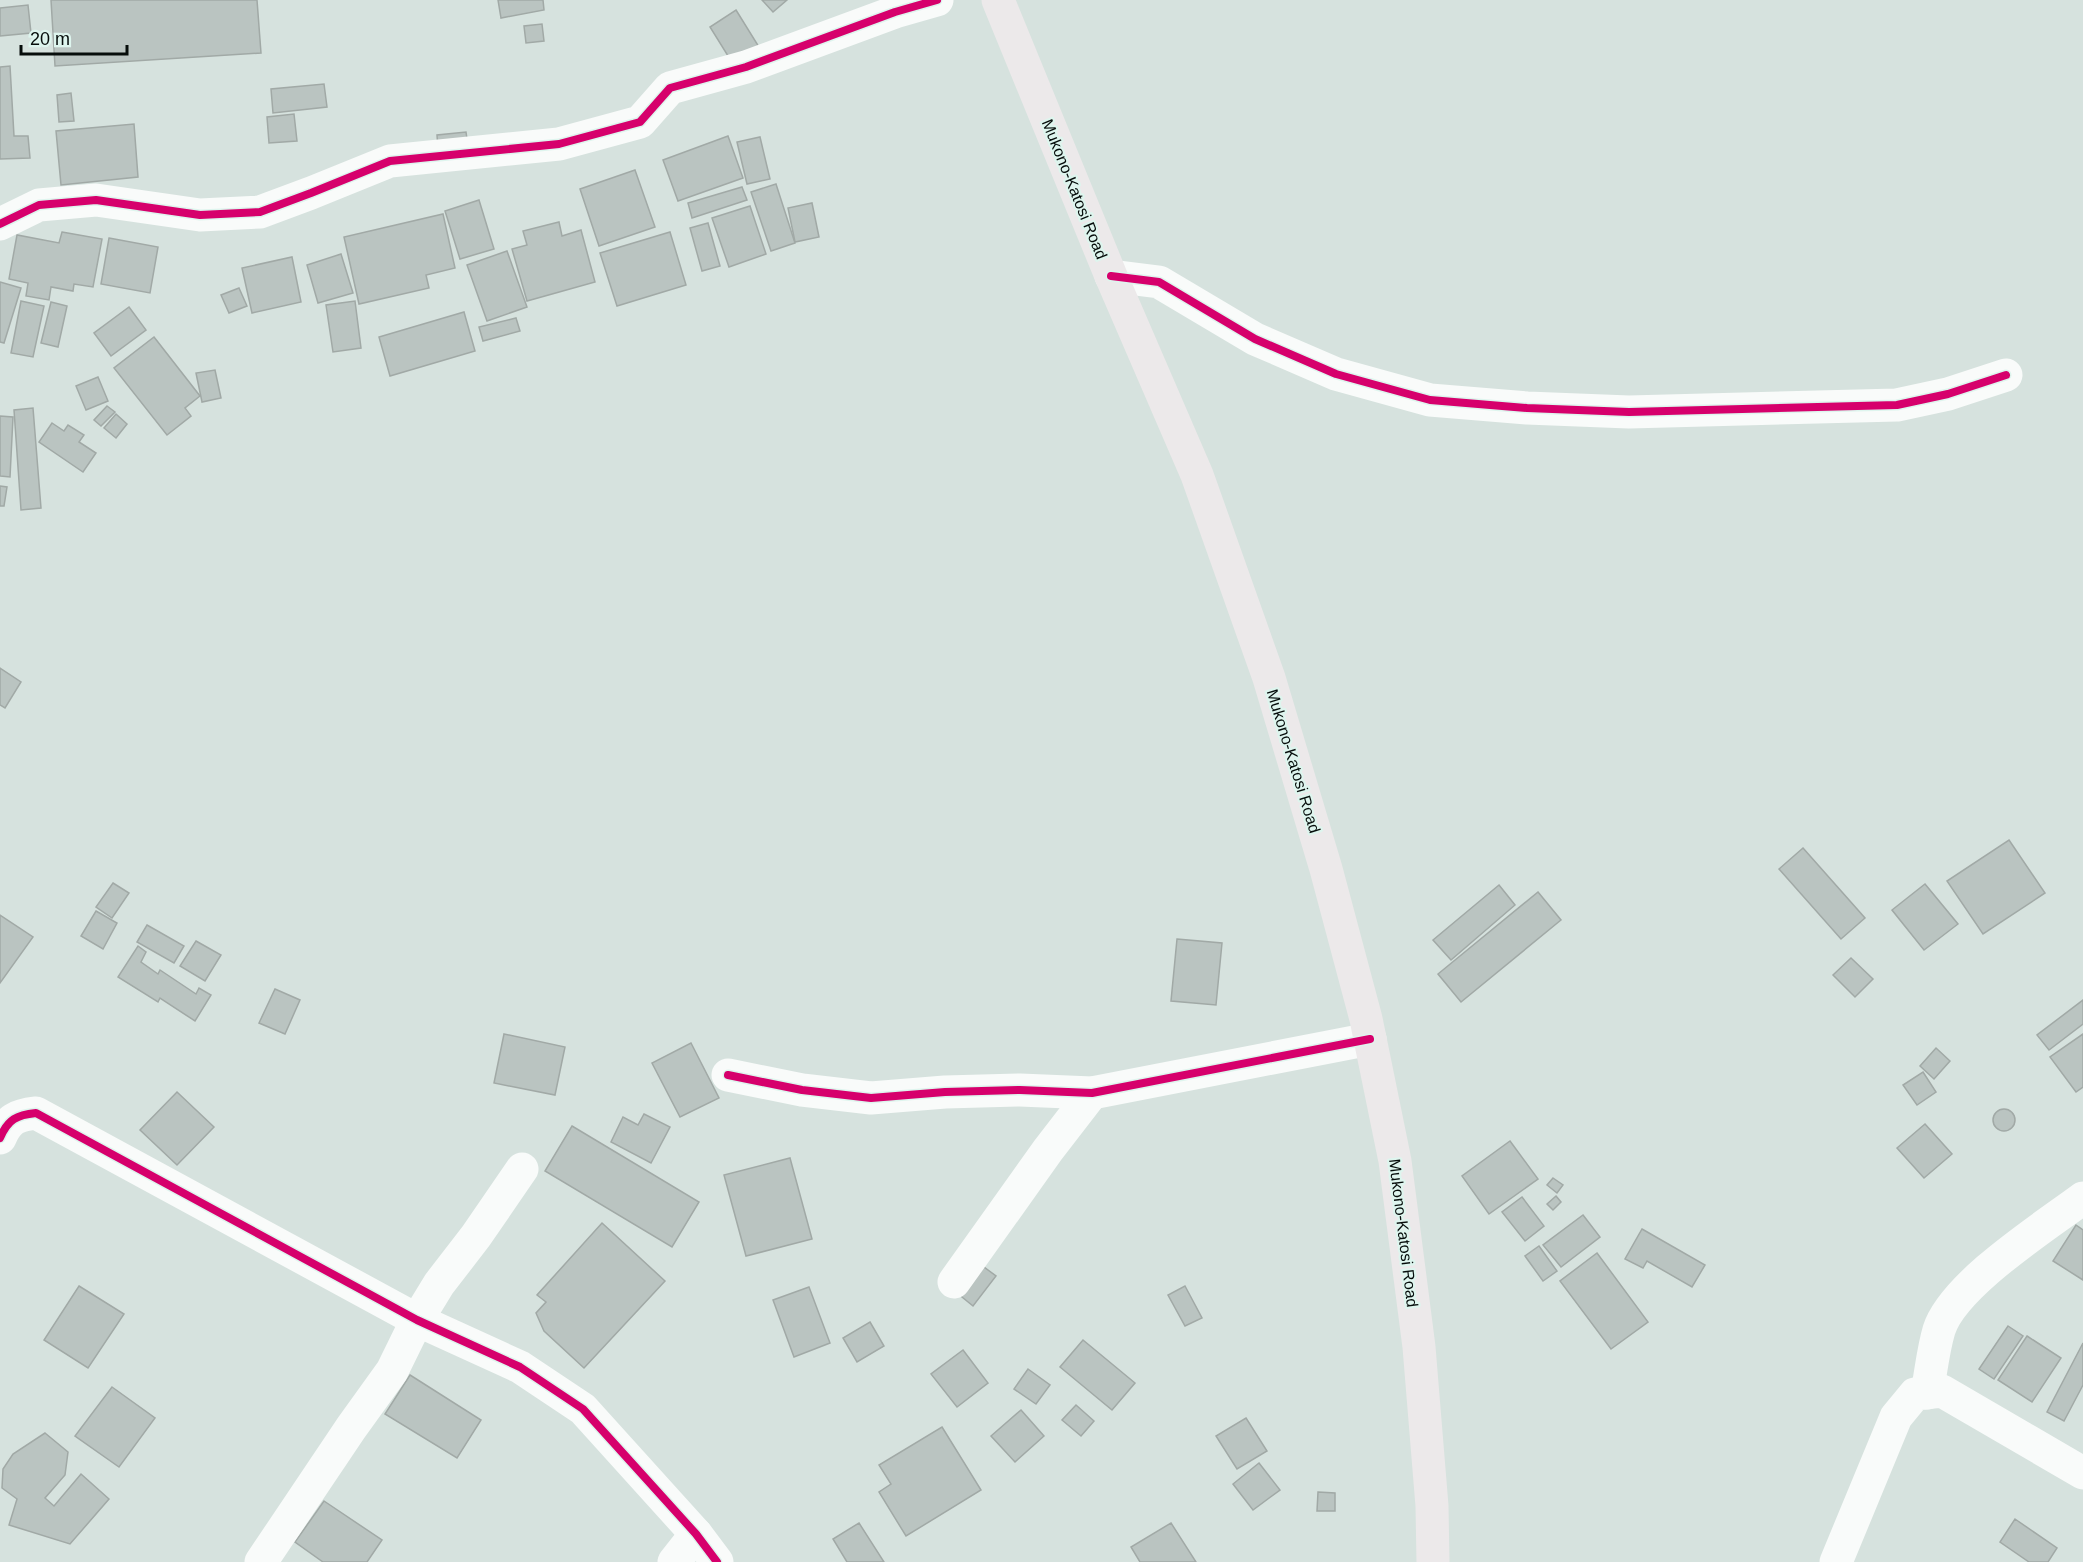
<svg xmlns="http://www.w3.org/2000/svg" width="2083" height="1562" font-family="Arial,sans-serif">
	<rect width="100%" height="100%" fill="#d6e2de"/>
	<!-- building -->
	<g fill="#bac4c1" stroke="#a1a9a6" stroke-width="1.5">
		<polygon points="51,0 257,0 261,53 55,66"/>
		<polygon points="498,0 543,0 544,10 501,18"/>
		<polygon points="762,0 787,0 773,12"/>
		<polygon points="28,5 31,33 0,36 0,8"/>
		<polygon points="736,10 759,47 733,64 710,27"/>
		<polygon points="542,24 544,41 526,43 524,26"/>
		<polygon points="10,66 14,136 28,136 30,158 0,159 0,67"/>
		<polygon points="324,84 327,107 273,113 271,89"/>
		<polygon points="71,93 74,121 59,122 57,95"/>
		<polygon points="294,114 297,141 269,143 267,117"/>
		<polygon points="134,124 138,177 61,185 56,131"/>
		<polygon points="466,132 468,146 438,150 437,135"/>
		<polygon points="728,136 743,178 678,201 663,160"/>
		<polygon points="760,137 770,179 747,184 737,142"/>
		<polygon points="635,170 655,227 599,246 580,189"/>
		<polygon points="776,184 795,243 771,251 751,192"/>
		<polygon points="742,187 747,200 692,218 688,203"/>
		<polygon points="479,200 494,249 460,259 445,211"/>
		<polygon points="812,203 819,237 795,242 788,208"/>
		<polygon points="750,206 766,254 729,267 712,218"/>
		<polygon points="443,214 455,268 426,275 429,288 359,304 344,237"/>
		<polygon points="559,222 562,236 581,230 595,282 527,301 512,249 527,245 523,231"/>
		<polygon points="708,223 720,266 702,271 690,228"/>
		<polygon points="62,232 102,239 93,287 74,284 73,291 51,287 49,300 26,296 28,283 9,279 17,235 59,243"/>
		<polygon points="670,232 686,285 617,306 600,253"/>
		<polygon points="109,238 158,247 150,293 101,284"/>
		<polygon points="507,251 527,307 487,321 467,265"/>
		<polygon points="341,254 353,293 318,303 307,265"/>
		<polygon points="292,257 301,302 252,313 242,268"/>
		<polygon points="0,282 21,288 4,343 0,342"/>
		<polygon points="239,288 247,306 229,313 221,295"/>
		<polygon points="21,301 44,306 33,357 11,353"/>
		<polygon points="355,301 361,348 333,352 326,305"/>
		<polygon points="51,302 67,306 58,347 41,343"/>
		<polygon points="129,307 146,330 111,356 94,333"/>
		<polygon points="464,312 475,351 390,376 379,337"/>
		<polygon points="516,318 520,331 483,341 479,327"/>
		<polygon points="154,337 200,396 185,408 191,416 167,435 114,368"/>
		<polygon points="215,370 221,398 202,402 196,373"/>
		<polygon points="98,377 108,401 86,410 76,386"/>
		<polygon points="107,406 115,412 101,426 94,420"/>
		<polygon points="33,408 41,508 21,510 14,410"/>
		<polygon points="116,414 127,424 116,438 104,428"/>
		<polygon points="0,416 13,417 10,477 0,476"/>
		<polygon points="52,423 64,431 68,425 84,435 79,442 96,453 83,472 39,442"/>
		<polygon points="0,486 7,487 4,506 0,506"/>
		<polygon points="0,668 21,682 5,708 0,705"/>
		<polygon points="2009,840 2045,893 1983,934 1947,881"/>
		<polygon points="1803,848 1865,918 1841,939 1779,869"/>
		<polygon points="113,883 129,893 112,918 96,907"/>
		<polygon points="1925,884 1958,924 1924,950 1892,910"/>
		<polygon points="1499,885 1515,905 1451,960 1433,940"/>
		<polygon points="1538,892 1561,920 1461,1002 1438,974"/>
		<polygon points="96,911 117,923 103,949 81,936"/>
		<polygon points="0,915 33,937 0,983"/>
		<polygon points="147,925 184,946 174,963 137,942"/>
		<polygon points="1177,939 1222,943 1216,1005 1171,1001"/>
		<polygon points="196,941 221,955 205,981 180,966"/>
		<polygon points="138,946 146,952 141,962 158,974 160,970 196,994 199,988 211,995 195,1021 160,998 158,1002 118,977"/>
		<polygon points="1851,958 1873,979 1855,997 1833,975"/>
		<polygon points="275,989 300,1000 285,1034 259,1023"/>
		<polygon points="2083,1000 2083,1024 2049,1050 2037,1035"/>
		<polygon points="504,1034 565,1047 555,1095 494,1083"/>
		<polygon points="2083,1034 2083,1087 2076,1092 2050,1057"/>
		<polygon points="691,1043 719,1098 680,1117 652,1063"/>
		<polygon points="1936,1048 1950,1061 1934,1079 1920,1066"/>
		<polygon points="1923,1072 1936,1092 1917,1105 1903,1085"/>
		<polygon points="177,1092 214,1127 177,1165 140,1130"/>
		<circle cx="2004" cy="1120" r="11"/>
		<polygon points="644,1114 670,1127 651,1163 611,1142 623,1117 638,1125"/>
		<polygon points="1925,1124 1952,1154 1924,1178 1897,1148"/>
		<polygon points="572,1126 699,1202 672,1247 545,1171"/>
		<polygon points="1510,1141 1538,1179 1489,1214 1462,1176"/>
		<polygon points="790,1158 812,1239 746,1256 724,1175"/>
		<polygon points="1553,1178 1563,1185 1557,1193 1547,1185"/>
		<polygon points="1556,1196 1561,1202 1553,1210 1547,1204"/>
		<polygon points="1522,1197 1544,1226 1525,1241 1502,1212"/>
		<polygon points="1583,1215 1600,1237 1561,1267 1543,1245"/>
		<polygon points="602,1223 665,1281 584,1368 544,1331 536,1313 546,1302 537,1295"/>
		<polygon points="2076,1225 2083,1230 2083,1280 2053,1261"/>
		<polygon points="1642,1229 1705,1265 1692,1287 1647,1261 1643,1268 1625,1259"/>
		<polygon points="1539,1246 1557,1271 1543,1281 1525,1256"/>
		<polygon points="1597,1253 1648,1322 1611,1349 1560,1281"/>
		<polygon points="980,1264 996,1276 973,1306 957,1293"/>
		<polygon points="79,1286 124,1314 88,1368 44,1340"/>
		<polygon points="1185,1286 1202,1318 1185,1326 1168,1295"/>
		<polygon points="809,1287 830,1343 794,1357 773,1300"/>
		<polygon points="870,1322 884,1346 857,1362 843,1338"/>
		<polygon points="2008,1326 2023,1336 1994,1379 1979,1369"/>
		<polygon points="2027,1336 2061,1358 2032,1402 1998,1380"/>
		<polygon points="1083,1340 1135,1383 1112,1410 1060,1367"/>
		<polygon points="2083,1343 2083,1385 2064,1421 2047,1412"/>
		<polygon points="963,1350 988,1383 957,1407 931,1374"/>
		<polygon points="1028,1369 1050,1385 1036,1404 1014,1389"/>
		<polygon points="410,1375 481,1420 457,1458 385,1414"/>
		<polygon points="112,1387 155,1418 119,1467 75,1436"/>
		<polygon points="1076,1405 1094,1421 1081,1436 1062,1420"/>
		<polygon points="1021,1410 1044,1436 1015,1462 991,1436"/>
		<polygon points="1246,1418 1267,1451 1237,1469 1216,1436"/>
		<polygon points="942,1427 981,1490 906,1536 879,1492 891,1484 879,1465"/>
		<polygon points="45,1433 68,1452 65,1475 45,1498 54,1506 81,1474 109,1499 70,1544 9,1525 17,1499 2,1488 3,1469 13,1454"/>
		<polygon points="1259,1463 1280,1490 1253,1510 1233,1484"/>
		<polygon points="1318,1492 1335,1493 1335,1511 1317,1511"/>
		<polygon points="324,1501 382,1540 367,1562 323,1562 295,1542"/>
		<polygon points="2015,1519 2057,1548 2048,1562 2029,1562 2000,1542"/>
		<polygon points="859,1523 884,1562 847,1562 833,1539"/>
		<polygon points="1171,1523 1196,1562 1140,1562 1131,1547"/>
	</g>
	<g fill="none" stroke-linecap="round" stroke-linejoin="round">
		<!-- minor -->
		<g stroke="#f9fbfa" stroke-width="33">
			<polyline points="0,224 39,205 96,200 200,215 260,212 311,193 390,161 559,144 640,122 670,88 746,67 895,12 937,0"/>
			<polyline points="1111,276 1159,282 1255,339 1336,374 1430,400 1527,408 1629,412 1897,405 1948,394 2006,375"/>
			<polyline points="728,1075 802,1090 871,1098 945,1092 1020,1090 1092,1093 1370,1039"/>
			<path d="M0,1138c8,-19 17,-23 36,-25l381,207 103,47 63,42 113,125 21,28"/>
			<polyline points="954,1282 1048,1150 1092,1093"/>
			<path d="M1927,1393c4,-21 6,-43 12,-63 14,-45 105,-103 144,-132"/>
			<polyline points="261,1562 351,1428 392,1371 417,1320 439,1284 476,1236 522,1169"/>
			<polyline points="674,1562 696,1534"/>
			<polyline points="1836,1562 1896,1417 1915,1394 1942,1391 2083,1473"/>
		</g>
		<!-- major -->
		<polyline stroke="#ece9ea" stroke-width="33" points="998,0 1111,276 1197,475 1269,678 1326,869 1366,1019 1395,1161 1419,1347 1432,1506 1433,1562"/>
		<defs>
			<g id="cycleway">
				<polyline points="0,224 39,205 96,200 200,215 260,212 311,193 390,161 559,144 640,122 670,88 746,67 895,12 937,0"/>
				<polyline points="1111,276 1159,282 1255,339 1336,374 1430,400 1527,408 1629,412 1897,405 1948,394 2006,375"/>
				<polyline points="728,1075 802,1090 871,1098 945,1092 1020,1090 1092,1093 1370,1039"/>
				<path d="M0,1138c8,-19 17,-23 36,-25l381,207 103,47 63,42 113,125 21,28"/>
			</g>
		</defs>
		<!-- cycleway casing -->
		<use href="#cycleway" stroke="#def5ee" stroke-width="11"/>
		<!-- cycleway -->
		<use href="#cycleway" stroke="#d6006c" stroke-width="8"/>
	</g>
	<g text-anchor="middle" stroke-width="4.5" stroke-linejoin="round" paint-order="stroke">
		<!-- street labels -->
		<g font-size="16" fill="#060d0b" stroke="#def5ee">
			<text transform="translate(1075 189) rotate(68)" y="6">Mukono-Katosi Road</text>
			<text transform="translate(1294 761) rotate(73)" y="6">Mukono-Katosi Road</text>
			<text transform="translate(1404 1233) rotate(83)" y="6">Mukono-Katosi Road</text>
		</g>
	</g>
	<!-- scale -->
	<path d="M21 45v9h106v-9" fill="none" stroke="#060d0b" stroke-width="3"/>
	<text x="30" y="45" font-size="18" fill="#060d0b" stroke="#def5ee" stroke-width="4.5" paint-order="stroke">20 m</text>
</svg>
